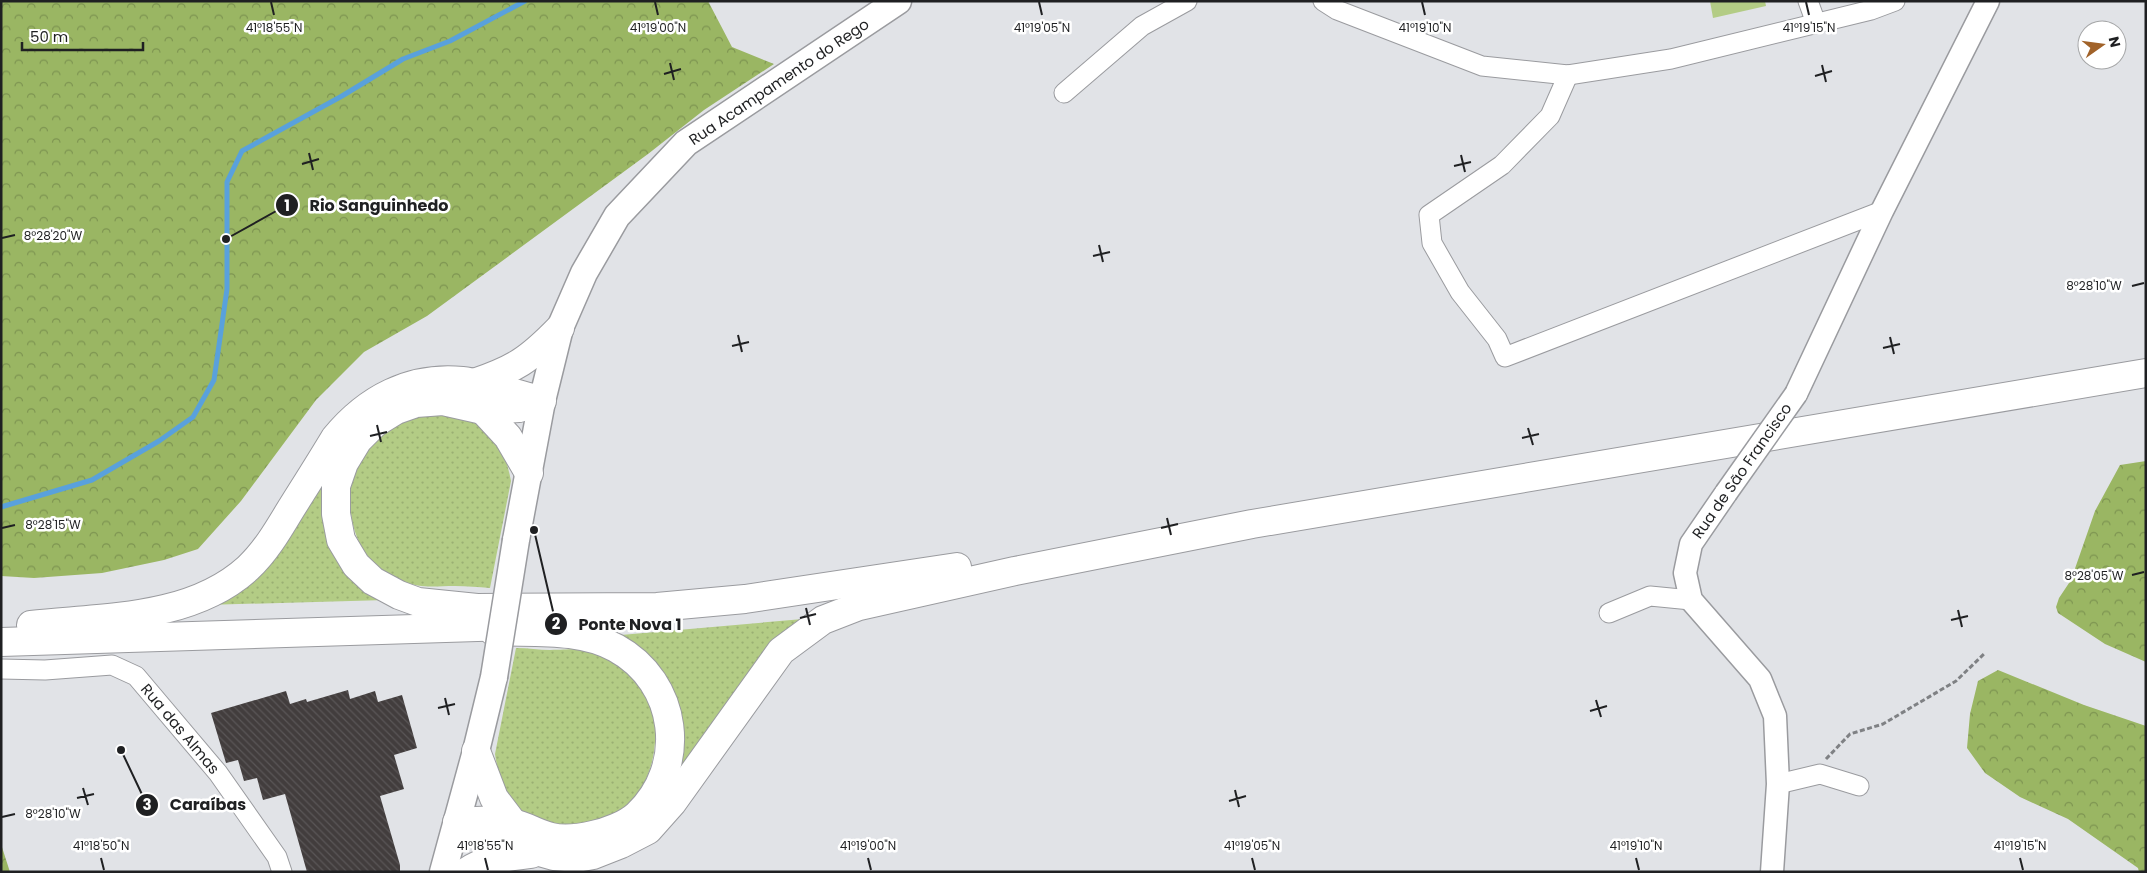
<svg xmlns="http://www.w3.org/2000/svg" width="2147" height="873" font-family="Poppins,sans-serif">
	<defs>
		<pattern id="green-dots" width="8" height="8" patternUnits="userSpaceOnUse" patternTransform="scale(1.25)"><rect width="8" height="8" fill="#b3cc85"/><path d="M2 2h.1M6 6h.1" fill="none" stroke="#9aaf73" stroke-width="1.8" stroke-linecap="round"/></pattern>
		<pattern id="forest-crowns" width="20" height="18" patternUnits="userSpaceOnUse" patternTransform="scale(1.25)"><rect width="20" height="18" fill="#9ab663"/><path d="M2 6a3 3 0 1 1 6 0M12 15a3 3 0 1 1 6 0" fill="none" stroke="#7d9451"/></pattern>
		<pattern id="building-back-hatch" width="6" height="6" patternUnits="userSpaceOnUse" patternTransform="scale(1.25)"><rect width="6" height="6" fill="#423d3d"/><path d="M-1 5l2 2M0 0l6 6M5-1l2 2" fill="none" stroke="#5a5657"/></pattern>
	</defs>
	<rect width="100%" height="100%" fill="#e1e3e7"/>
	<!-- green -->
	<g fill="url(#green-dots)">
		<path d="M423,409c12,3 55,11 61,16 17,15 23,36 27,56l-21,107c-12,-1 -23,-2 -35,-2 -20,0 -33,3 -53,-5 -57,-20 -66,-97 -32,-142 6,-8 42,-24 53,-30z"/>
		<polygon points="325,466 324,505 386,600 205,605"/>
		<polygon points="803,619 670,787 673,695 652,658 621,635"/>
		<path d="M516,648c12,0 23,2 34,2 22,0 30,-3 52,4 21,6 40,27 47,46 15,40 3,95 -37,116 -7,5 -20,9 -28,10 -14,3 -51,-6 -62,-15 -17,-14 -24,-36 -27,-57z"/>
	</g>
	<!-- forest -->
	<g fill="url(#forest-crowns)">
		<polygon points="1,1 708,1 732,47 774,64 704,110 648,154 427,316 364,352 316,400 241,501 198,549 164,560 102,573 34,578 1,576"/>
		<polygon points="2146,461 2146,662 2105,644 2058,613 2056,607 2059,598 2071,580 2095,511 2120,465"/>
		<polygon points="1998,670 2084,705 2146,726 2146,872 2139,872 2138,868 2068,819 2020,797 1985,773 1967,748 1970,714 1978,681"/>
		<polygon points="1,844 9,869 10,872 1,872"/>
	</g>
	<!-- pitch -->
	<polygon fill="#b3cc85" points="1710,1 1765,1 1766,6 1713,18"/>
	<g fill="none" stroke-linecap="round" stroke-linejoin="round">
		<!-- stream -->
		<polyline stroke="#59a1dc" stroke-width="5" points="1,507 92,480 159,441 193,417 214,380 227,289 227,182 242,151 342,96 403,59 450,41 525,1"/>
	</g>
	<!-- building -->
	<polygon fill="url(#building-back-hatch)" points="348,690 350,699 375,691 378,702 402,695 417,748 394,755 404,789 380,796 400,865 400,872 307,872 285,794 263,800 257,778 244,781 238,760 226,763 211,713 286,691 290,704 306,699 307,702"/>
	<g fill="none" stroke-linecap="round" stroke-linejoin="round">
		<defs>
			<g id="minor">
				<polyline points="1323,1 1337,10 1482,66 1568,75 1671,59 1871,10 1895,1"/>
				<polyline points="1808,1 1816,23"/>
				<polyline points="1568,75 1550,116 1502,165 1429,215 1432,243 1460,292 1497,339 1505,357 1882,211"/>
				<polyline points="1064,93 1142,26 1187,1"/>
				<polyline points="1609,613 1650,596 1691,600"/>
				<polyline points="1,669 45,670 112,665 136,676 218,773 277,857 282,872"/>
				<polyline points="1778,784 1820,774 1859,786"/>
			</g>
			<g id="tertiary">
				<polyline points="1796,394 1882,211 1988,1"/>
				<polyline points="1726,493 1691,544 1685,573 1691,600 1760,679 1775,716 1778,784 1772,872"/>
			</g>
			<g id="secondary">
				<polyline points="516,540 542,401 560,328 584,273 617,216 686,143 898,1"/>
				<polyline points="443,872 476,751 494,677"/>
			</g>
			<g id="primary">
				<path d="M474,383c41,-14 55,-23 86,-55"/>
				<polyline points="542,401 519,408 483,410 443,401 416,403 396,410 375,423 358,440 344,463 336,486 336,514 341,540 356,565 373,581 399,595 418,602 477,608 657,607 745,599 957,567"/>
				<polyline points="483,410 508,437 529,473"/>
				<path d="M31,625c72,-8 160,-5 217,-57 17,-16 29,-36 41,-56 15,-24 31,-49 46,-74 32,-39 75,-62 127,-57 25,3 50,12 74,18"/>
				<polyline points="1,642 512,626"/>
				<polyline points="476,751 494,798 513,823"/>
				<polyline points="457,822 490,838 554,856 577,858 593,855 621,844 648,830 672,803 781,651 823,620 859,606 1015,571 1252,524 2146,373"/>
				<path d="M463,822c16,-1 33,-3 49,1 14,3 26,11 39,14 12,3 29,1 42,-2 14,-3 33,-10 44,-20 52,-49 41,-133 -21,-167 -36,-20 -82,-15 -123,-17"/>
				<path d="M466,872c19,-14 43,-15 65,-18"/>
			</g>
		</defs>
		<!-- minor casing -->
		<use href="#minor" stroke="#9a9b9f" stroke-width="21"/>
		<!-- tertiary casing -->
		<use href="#tertiary" stroke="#9a9b9f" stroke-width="25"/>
		<!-- secondary casing -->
		<use href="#secondary" stroke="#9a9b9f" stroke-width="29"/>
		<!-- primary casing -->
		<use href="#primary" stroke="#9a9b9f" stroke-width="30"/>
		<!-- path -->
		<polyline stroke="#7f8184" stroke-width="3" stroke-dasharray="5 2.5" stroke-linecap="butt" points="1826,759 1850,734 1883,724 1956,681 1985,653"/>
		<!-- minor -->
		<use href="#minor" stroke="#fff" stroke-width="19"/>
		<!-- tertiary -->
		<use href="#tertiary" stroke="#fff" stroke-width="22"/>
		<!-- secondary -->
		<use href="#secondary" stroke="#fff" stroke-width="26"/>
		<!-- primary -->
		<use href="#primary" stroke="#fff" stroke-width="28"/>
		<defs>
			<polyline id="tertiary-bridge" points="1726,493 1796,394"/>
			<polyline id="secondary-bridge" points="494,677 516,540"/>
		</defs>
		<!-- tertiary-bridge casing -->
		<use href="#tertiary-bridge" stroke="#9a9b9f" stroke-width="25" stroke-linecap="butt"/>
		<!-- secondary-bridge casing -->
		<use href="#secondary-bridge" stroke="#9a9b9f" stroke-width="29" stroke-linecap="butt"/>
		<!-- tertiary-bridge -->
		<use href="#tertiary-bridge" stroke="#fff" stroke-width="22"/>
		<!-- secondary-bridge -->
		<use href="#secondary-bridge" stroke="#fff" stroke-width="26"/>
	</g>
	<!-- ticks -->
	<path fill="none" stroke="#1f2022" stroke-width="2" d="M271,2l3,13M655,2l3,13M1039,2l3,13M1422,2l3,13M1806,2l3,13M670,63l4,17M1822,65l4,17M664,74l17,-5M1815,76l17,-5M309,153l4,17M1461,155l4,17M302,164l17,-5M1454,166l17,-4M2,238l13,-3M1099,245l4,17M1093,256l17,-4M2132,286l12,-3M738,335l4,17M1890,337l4,17M732,346l17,-4M1883,348l17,-4M377,425l4,17M1528,428l5,17M370,436l17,-4M1522,438l17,-4M1167,518l4,17M2,528l13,-3M1161,528l17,-4M2132,575l12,-3M806,608l4,17M1958,610l4,17M800,618l16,-4M1951,620l17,-4M445,698l4,17M1596,700l5,17M438,708l17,-4M1590,711l17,-5M83,788l5,17M1235,790l4,17M77,798l17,-4M1229,801l17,-5M2,817l13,-3M101,858l3,12M485,858l3,12M868,858l3,12M1252,858l3,12M1636,858l3,12M2020,858l3,12"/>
	<g text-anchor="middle" stroke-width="5" stroke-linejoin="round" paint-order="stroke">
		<!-- street labels -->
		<g font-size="15" fill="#1f2022" stroke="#fff">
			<text transform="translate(779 82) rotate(-34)" y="5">Rua Acampamento do Rego</text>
			<text transform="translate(1742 471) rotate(-55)" y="5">Rua de São Francisco</text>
			<text transform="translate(180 729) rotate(50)" y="5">Rua das Almas</text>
		</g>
	</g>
	<g font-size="12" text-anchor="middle" fill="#1f2022" stroke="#fff" stroke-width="5" stroke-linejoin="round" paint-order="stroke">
		<text x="1042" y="32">41°19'05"N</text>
		<text x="274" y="32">41°18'55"N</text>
		<text x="658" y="32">41°19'00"N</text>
		<text x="1425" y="32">41°19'10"N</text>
		<text x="1809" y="32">41°19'15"N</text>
		<text x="53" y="240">8°28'20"W</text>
		<text x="2094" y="290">8°28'10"W</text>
		<text x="53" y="529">8°28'15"W</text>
		<text x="2094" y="580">8°28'05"W</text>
		<text x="53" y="818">8°28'10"W</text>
		<text x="101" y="850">41°18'50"N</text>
		<text x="485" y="850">41°18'55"N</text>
		<text x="868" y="850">41°19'00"N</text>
		<text x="1252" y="850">41°19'05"N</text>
		<text x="1636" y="850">41°19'10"N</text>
		<text x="2020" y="850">41°19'15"N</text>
	</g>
	<!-- callouts -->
	<path fill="none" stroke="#1f2022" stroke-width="2" d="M226 239L287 205M534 530L556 624M121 750L147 805"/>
	<g fill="#1f2022" stroke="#fff" stroke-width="2">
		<circle cx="226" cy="239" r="5"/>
		<circle cx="534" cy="530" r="5"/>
		<circle cx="121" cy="750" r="5"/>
		<circle cx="287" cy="205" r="12"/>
		<circle cx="556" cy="624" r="12"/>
		<circle cx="147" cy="805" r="12"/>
	</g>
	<g font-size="15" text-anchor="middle" font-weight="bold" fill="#fff">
		<text x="287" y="211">1</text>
		<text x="556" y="629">2</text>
		<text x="147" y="810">3</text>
	</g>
	<g font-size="16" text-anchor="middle" font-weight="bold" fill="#1f2022" stroke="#fff" stroke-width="5" stroke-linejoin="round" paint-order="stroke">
		<text x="379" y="211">Rio Sanguinhedo</text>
		<text x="630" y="630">Ponte Nova 1</text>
		<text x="208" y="810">Caraíbas</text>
	</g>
	<!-- border -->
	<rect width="2147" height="873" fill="none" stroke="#1f2022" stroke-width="5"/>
	<!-- north arrow -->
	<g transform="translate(2102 45) rotate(76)"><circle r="24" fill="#ffffff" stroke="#a5a6a7"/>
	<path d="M0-4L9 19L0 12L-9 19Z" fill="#a16229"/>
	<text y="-8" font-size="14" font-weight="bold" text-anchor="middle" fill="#1f2022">N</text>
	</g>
	<!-- scale -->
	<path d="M22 42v8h121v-8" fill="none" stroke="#1f2022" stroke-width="2.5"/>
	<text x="30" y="42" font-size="15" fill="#1f2022" stroke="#ffffff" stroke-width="4" paint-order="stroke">50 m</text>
</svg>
